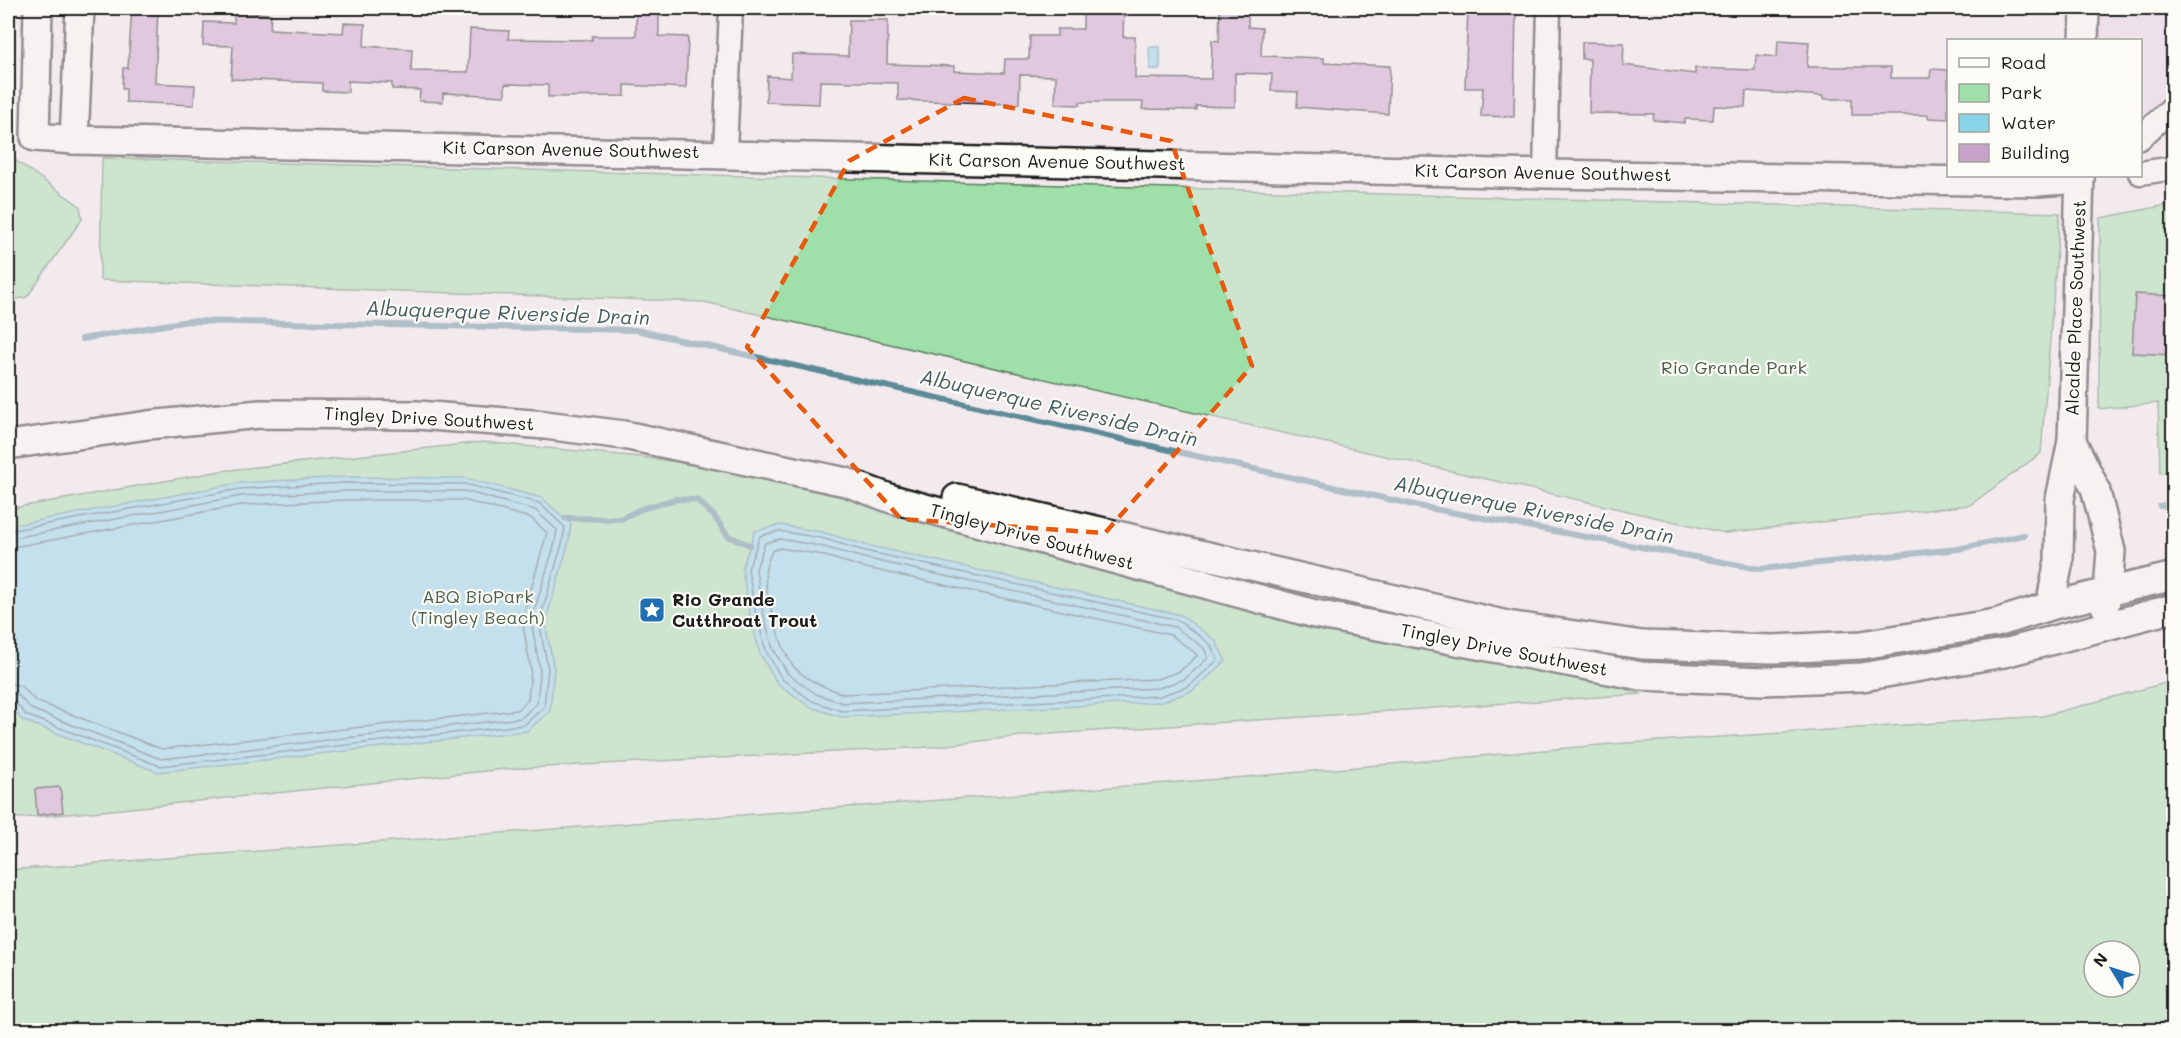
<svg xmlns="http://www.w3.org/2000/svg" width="2181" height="1038" font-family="Mali,sans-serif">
	<rect width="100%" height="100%" fill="#f3eaee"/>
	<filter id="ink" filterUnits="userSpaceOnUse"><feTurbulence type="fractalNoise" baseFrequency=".0167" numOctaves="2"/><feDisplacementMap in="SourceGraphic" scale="12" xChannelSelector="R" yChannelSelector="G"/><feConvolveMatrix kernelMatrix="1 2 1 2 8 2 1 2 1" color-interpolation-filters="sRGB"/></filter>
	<g filter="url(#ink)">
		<!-- built -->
		<polygon fill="#e6d4e3" points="2085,8 2173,8 2173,106 2141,138 2140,40 2084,40"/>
		<!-- green -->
		<g fill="#9fdfa9" stroke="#5e7e62" stroke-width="1.5" fill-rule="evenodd">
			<polygon points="8,155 80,206 82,219 27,297 14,300 8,295"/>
			<polygon points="102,158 2060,213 2041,453 1970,505 1725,533 704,302 100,280"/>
			<polygon points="2173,204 2173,471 2160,473 2158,403 2099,409 2100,218"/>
			<polygon points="483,442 641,457 989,505 1642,694 1021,736 931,747 505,769 102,811 8,819 8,509 221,471"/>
			<path d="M2173,681v349h-2165v-160l1239,-93 365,-33 431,-28zM2094,951h36v36h-36z"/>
		</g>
		<!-- water -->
		<g fill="#89d4e9" stroke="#5d8a97" stroke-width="1.5">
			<polygon points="1149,47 1160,47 1160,69 1150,69"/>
			<polygon points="344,477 465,478 542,498 571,524 568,545 545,623 554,669 550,711 527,731 158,772 22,720 8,702 8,526 239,483"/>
			<polygon points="779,525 822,532 866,545 1181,615 1215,640 1226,661 1192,691 1162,702 841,717 810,707 777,683 760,654 749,611 742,568 755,531"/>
		</g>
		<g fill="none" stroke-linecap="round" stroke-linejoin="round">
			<!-- shore -->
			<g stroke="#48666e" stroke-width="1.5">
				<polyline points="8,531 240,489 344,483 465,484 539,503 565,527 562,544 539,622 548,669 544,707 524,725 160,766 26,715 14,701 8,699"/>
				<polygon points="779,531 821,538 865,551 1178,620 1210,644 1218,660 1189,686 1160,696 842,711 812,701 782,679 766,651 755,610 748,569 760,536"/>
				<polyline points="8,539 241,496 345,491 464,491 535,510 557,530 555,543 531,621 540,670 537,703 521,718 161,759 31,709 18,695 8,692"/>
				<polygon points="780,539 820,546 864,558 1175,627 1204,648 1208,658 1185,679 1159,688 843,703 816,694 788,674 773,649 762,609 756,569 765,543"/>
				<polyline points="8,548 242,505 345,500 463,500 531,518 547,533 522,620 531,670 528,700 517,710 162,749 36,701 21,686 8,683"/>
				<path d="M780,548l38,6 44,13 309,68 24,18 2,3 -17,15 -23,8 -313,15c-18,-6 -34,-12 -48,-25 -14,-13 -34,-82 -30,-101 1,-6 4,-12 6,-17z"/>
			</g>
			<!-- stream -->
			<g stroke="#5d8a97" stroke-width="6">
				<polyline points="82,339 188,321 636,330 1423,507 1760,569 1958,549 2024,535"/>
				<polyline points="8,355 11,354"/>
				<polyline points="2160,506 2174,503"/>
				<polyline points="565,518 620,519 641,509 676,499 697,500 714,516 728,536 750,545"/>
			</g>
		</g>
		<!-- building -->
		<g fill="#c9a2c9" stroke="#1c1c1c" stroke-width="1.5">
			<polygon points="132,8 158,8 155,83 195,85 194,105 126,102 126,89 122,89 123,68 128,68"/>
			<polygon points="636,8 659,8 659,36 688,37 686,88 625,85 625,96 548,97 548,85 505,84 505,96 443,93 443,102 419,101 420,90 392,89 392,83 348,81 348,92 322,91 322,83 231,79 233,46 203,45 204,22 234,23 234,12 271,14 270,29 343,33 344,23 365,24 364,46 412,49 411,71 468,72 470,29 509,31 508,39 592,40 592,36 636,36"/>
			<polygon points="1083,8 1124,8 1123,37 1135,37 1135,78 1211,79 1212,40 1219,41 1220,8 1248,8 1248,27 1262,28 1261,56 1324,58 1324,63 1390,66 1388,114 1297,107 1298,92 1271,91 1272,74 1235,73 1235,107 1196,106 1196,110 1142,109 1143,102 1080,102 1080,105 1055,104 1056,76 1020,75 1019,104 898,100 898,83 820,81 819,104 766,102 767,76 791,78 792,54 848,56 849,20 888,20 887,64 954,66 954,71 1004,73 1005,59 1029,59 1030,36 1057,36 1057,29 1083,29"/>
			<polygon points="1468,8 1516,8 1514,117 1481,116 1483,88 1465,88"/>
			<polygon points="1778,40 1809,42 1807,67 1891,67 1891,78 1930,78 1931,69 1948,70 1948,119 1928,118 1928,115 1852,115 1852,99 1823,99 1823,96 1746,91 1745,107 1714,106 1713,120 1685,119 1684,123 1653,120 1654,114 1589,113 1590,59 1582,59 1582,42 1624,43 1623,65 1695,74 1695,68 1755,70 1756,55 1777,57"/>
			<polygon points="2135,294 2174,296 2174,355 2132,353"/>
			<polygon points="60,787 63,812 37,815 35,789"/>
		</g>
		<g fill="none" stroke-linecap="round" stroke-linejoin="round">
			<defs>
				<g id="minor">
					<polyline points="2140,138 2174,106"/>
					<polyline points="725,153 731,8"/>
					<polyline points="2140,173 2174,168"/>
					<polyline points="1545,174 1549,8"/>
				</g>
				<g id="tertiary">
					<polyline points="38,8 35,137 74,140 1545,174 2037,182 2080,179"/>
					<polyline points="2084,40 2085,8"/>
					<polyline points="74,140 80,8"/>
					<polyline points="2072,441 2095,488 2111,551 2108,591 2105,606"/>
					<polyline points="8,445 148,425 260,414 417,415 545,425 624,435 846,482 892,499 1315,614 1641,676 1763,681 1862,677 2004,653 2174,608"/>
					<polyline points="957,498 1507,625 1642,645 1773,649 1862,645 1996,623 2050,606 2174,576"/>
					<polyline points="2050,606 2059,561 2060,499 2072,441 2080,176"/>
				</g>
			</defs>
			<!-- minor casing -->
			<use href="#minor" stroke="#1c1c1c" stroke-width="27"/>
			<!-- tertiary casing -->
			<use href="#tertiary" stroke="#1c1c1c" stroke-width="32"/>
			<!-- minor -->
			<use href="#minor" stroke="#fdfcf7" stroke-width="22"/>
			<!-- tertiary -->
			<use href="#tertiary" stroke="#fdfcf7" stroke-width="27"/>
		</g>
	</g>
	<!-- marked area -->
	<path d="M0 0H2181V1038H0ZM964,98l207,43 81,225 -147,167 -204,-14 -154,-172 102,-186z" fill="#f3eaee" fill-opacity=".55" fill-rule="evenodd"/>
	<path fill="none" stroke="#e8590c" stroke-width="4.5" stroke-dasharray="12 8" stroke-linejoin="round" d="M964,98l207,43 81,225 -147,167 -204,-14 -154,-172 102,-186z"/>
	<!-- icons -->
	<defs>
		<symbol id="sight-square" viewBox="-11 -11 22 22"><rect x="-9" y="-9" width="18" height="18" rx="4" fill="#1f6fb2" stroke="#fdfcf7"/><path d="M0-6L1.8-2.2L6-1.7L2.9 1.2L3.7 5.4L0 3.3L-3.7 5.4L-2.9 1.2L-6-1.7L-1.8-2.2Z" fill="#fff"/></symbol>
	</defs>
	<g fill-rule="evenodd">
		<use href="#sight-square" x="637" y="595" width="30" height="30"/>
	</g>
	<g text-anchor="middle" stroke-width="4.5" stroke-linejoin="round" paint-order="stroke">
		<!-- street labels -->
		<g font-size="18" fill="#1c1c1c" stroke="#fdfcf7">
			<text transform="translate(571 150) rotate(1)" y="6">Kit Carson Avenue Southwest</text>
			<text transform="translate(1057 162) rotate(1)" y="6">Kit Carson Avenue Southwest</text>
			<text transform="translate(1543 173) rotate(1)" y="6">Kit Carson Avenue Southwest</text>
			<text transform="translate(2076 308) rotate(-88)" y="6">Alcalde Place Southwest</text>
			<text transform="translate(429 419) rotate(3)" y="6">Tingley Drive Southwest</text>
			<text transform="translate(1032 537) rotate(15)" y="6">Tingley Drive Southwest</text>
			<text transform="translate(1504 650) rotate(11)" y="6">Tingley Drive Southwest</text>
		</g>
		<!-- park labels -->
		<g font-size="18" fill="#4a604d" stroke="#fdfcf7">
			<text x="1734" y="374">Rio Grande Park</text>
			<text x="478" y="603">ABQ BioPark<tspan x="478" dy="21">(Tingley Beach)</tspan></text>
		</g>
		<!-- poi labels -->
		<g font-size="18" font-weight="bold" fill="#1c1c1c" stroke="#fdfcf7" text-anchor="start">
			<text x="672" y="606">Rio Grande<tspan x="672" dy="21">Cutthroat Trout</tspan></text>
		</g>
		<!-- water labels -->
		<g font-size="20" font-style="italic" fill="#425c64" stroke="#fdfcf7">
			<text transform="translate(508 313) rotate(2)" y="7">Albuquerque Riverside Drain</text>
			<text transform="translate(1059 408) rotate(13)" y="7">Albuquerque Riverside Drain</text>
			<text transform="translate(1534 510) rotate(11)" y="7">Albuquerque Riverside Drain</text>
		</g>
	</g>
	<!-- margin -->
	<rect width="2181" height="1038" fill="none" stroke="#fdfcf7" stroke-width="30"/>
	<rect x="15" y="15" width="2151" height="1008" fill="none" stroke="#1c1c1c" stroke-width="2" filter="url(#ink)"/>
	<!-- legend -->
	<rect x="1947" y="39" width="195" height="138" fill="#fdfcf7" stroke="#a3a29f" stroke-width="1.5"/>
	<rect x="1959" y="58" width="30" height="9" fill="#fdfcf7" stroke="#a3a29f" stroke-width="1.5"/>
	<text x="2001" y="69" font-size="18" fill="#1c1c1c">Road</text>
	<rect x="1959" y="84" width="30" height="18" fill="#9fdfa9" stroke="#a3a29f" stroke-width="1.5"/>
	<text x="2001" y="99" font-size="18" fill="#1c1c1c">Park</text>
	<rect x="1959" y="114" width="30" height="18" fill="#89d4e9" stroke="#a3a29f" stroke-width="1.5"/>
	<text x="2001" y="129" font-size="18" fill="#1c1c1c">Water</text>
	<rect x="1959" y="144" width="30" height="18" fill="#c9a2c9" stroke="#a3a29f" stroke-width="1.5"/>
	<text x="2001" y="159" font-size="18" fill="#1c1c1c">Building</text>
	<!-- north arrow -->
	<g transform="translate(2112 969) rotate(308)"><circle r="28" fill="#fdfcf7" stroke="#a3a29f" stroke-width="1.5"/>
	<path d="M0-4.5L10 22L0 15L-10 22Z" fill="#1f6fb2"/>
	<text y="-9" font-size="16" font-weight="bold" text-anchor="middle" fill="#1c1c1c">N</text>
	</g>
</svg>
